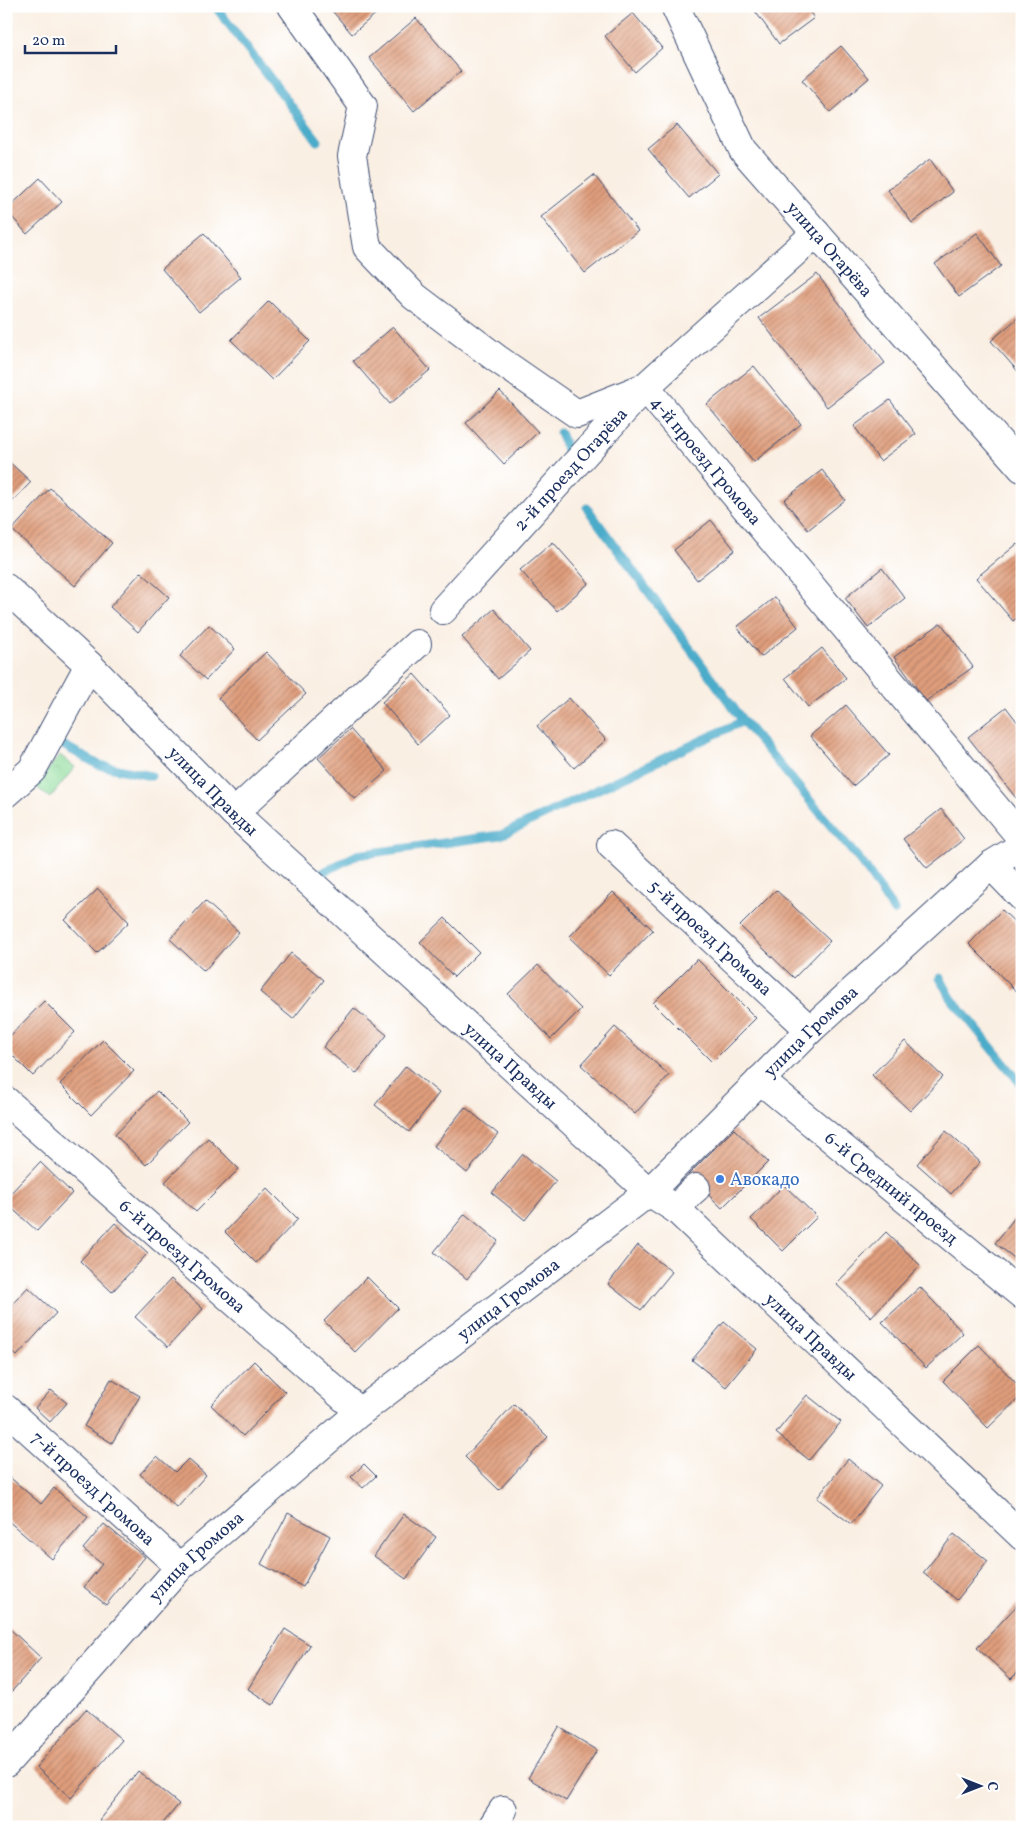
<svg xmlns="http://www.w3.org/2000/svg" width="1028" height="1833" font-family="Vollkorn,serif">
	<defs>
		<pattern id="park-crowns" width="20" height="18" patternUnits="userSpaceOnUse" patternTransform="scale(1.25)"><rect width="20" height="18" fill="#8edc9b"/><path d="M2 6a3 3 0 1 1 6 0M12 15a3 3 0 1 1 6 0" fill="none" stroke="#7abd88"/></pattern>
		<pattern id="building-hatch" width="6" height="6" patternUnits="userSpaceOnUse" patternTransform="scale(1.25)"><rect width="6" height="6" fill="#e09e7c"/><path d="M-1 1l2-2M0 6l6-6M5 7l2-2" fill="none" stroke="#b58169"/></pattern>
	</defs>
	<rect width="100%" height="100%" fill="#fff"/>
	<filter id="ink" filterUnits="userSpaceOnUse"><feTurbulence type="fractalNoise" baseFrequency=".02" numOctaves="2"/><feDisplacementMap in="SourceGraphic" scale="10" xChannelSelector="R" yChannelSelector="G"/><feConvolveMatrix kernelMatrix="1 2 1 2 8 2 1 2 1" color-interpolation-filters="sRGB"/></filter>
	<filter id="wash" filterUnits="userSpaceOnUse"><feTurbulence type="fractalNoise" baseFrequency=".0096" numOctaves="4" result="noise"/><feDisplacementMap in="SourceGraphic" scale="20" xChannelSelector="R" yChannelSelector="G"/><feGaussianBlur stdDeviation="1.12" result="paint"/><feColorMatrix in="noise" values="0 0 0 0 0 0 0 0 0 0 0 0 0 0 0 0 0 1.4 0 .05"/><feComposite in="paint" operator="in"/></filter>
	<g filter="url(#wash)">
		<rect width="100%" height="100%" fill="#faefe3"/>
		<!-- park -->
		<polygon fill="url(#park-crowns)" stroke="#54867c" points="60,755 75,767 50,798 35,786"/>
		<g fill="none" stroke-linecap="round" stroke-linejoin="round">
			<!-- stream -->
			<g stroke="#4bacca" stroke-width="9">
				<polyline points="215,6 318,141"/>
				<polyline points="560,433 570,457"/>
				<polyline points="587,508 743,721 863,864 894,911"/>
				<polyline points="63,745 99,765 151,776"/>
				<polyline points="310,879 357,855 501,835 743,721"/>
				<polyline points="940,978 951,998 1022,1085"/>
			</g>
		</g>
		<g id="blocks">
			<!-- building -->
			<g fill="url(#building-hatch)">
				<polygon points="328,6 385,6 352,34"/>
				<polygon points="754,6 805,6 814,18 779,44 752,7"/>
				<polygon points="633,13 662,48 635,72 605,36"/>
				<polygon points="416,18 461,71 414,111 369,58"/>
				<polygon points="841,46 869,78 830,112 802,80"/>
				<polygon points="677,125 718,174 689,198 648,149"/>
				<polygon points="930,159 953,192 912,223 888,190"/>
				<polygon points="594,175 638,231 585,273 541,217"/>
				<polygon points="40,178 62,202 27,234 6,210"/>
				<polygon points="204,233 241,277 199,312 162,269"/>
				<polygon points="977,233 1001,266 959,297 935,264"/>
				<polygon points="817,274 885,363 827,407 759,318"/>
				<polygon points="269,301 310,341 272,380 231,340"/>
				<polygon points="1022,314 1022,376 991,341"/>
				<polygon points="393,327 430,370 390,404 353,361"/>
				<polygon points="754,366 801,424 754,462 707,404"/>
				<polygon points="500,391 538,432 504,464 466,423"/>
				<polygon points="890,400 916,434 880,461 854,426"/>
				<polygon points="6,459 31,482 6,508"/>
				<polygon points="822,470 845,500 808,530 784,500"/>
				<polygon points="50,488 112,543 75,586 12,530"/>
				<polygon points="711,520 735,550 697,580 674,550"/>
				<polygon points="553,542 589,583 557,611 520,570"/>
				<polygon points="1017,544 1022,549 1022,614 1013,621 976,578"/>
				<polygon points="882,568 905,598 868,628 845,598"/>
				<polygon points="141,572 169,597 138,632 110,607"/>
				<polygon points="775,597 798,627 761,657 737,627"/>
				<polygon points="494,609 530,651 498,679 462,637"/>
				<polygon points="941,623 973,667 926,701 894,657"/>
				<polygon points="209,625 235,649 206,680 180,656"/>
				<polygon points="822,648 846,678 808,707 785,678"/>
				<polygon points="266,652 306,694 257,740 218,698"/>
				<polygon points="414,674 450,715 418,744 382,702"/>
				<polygon points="569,698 606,740 574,768 537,726"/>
				<polygon points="846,705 889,755 853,786 810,736"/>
				<polygon points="1006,707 1022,728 1022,793 1016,798 968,737"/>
				<polygon points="350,729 387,771 355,799 318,758"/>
				<polygon points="941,809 964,839 927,868 903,839"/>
				<polygon points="98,889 129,922 97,953 65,920"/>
				<polygon points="776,890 830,941 794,978 740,926"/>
				<polygon points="613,892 653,930 609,975 569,937"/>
				<polygon points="205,901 239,932 204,971 170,939"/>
				<polygon points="1002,910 1022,929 1022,985 1016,991 969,944"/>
				<polygon points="445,918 479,952 454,977 420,942"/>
				<polygon points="291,953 324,980 293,1019 260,992"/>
				<polygon points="697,959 756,1018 712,1062 653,1003"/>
				<polygon points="538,965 581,1009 551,1039 508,994"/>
				<polygon points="44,1001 75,1032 33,1076 6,1049 6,1040"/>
				<polygon points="354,1008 387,1035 356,1074 323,1047"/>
				<polygon points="615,1027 669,1075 635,1114 581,1065"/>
				<polygon points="103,1040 134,1071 91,1115 60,1084"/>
				<polygon points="905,1041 943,1077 910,1111 872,1075"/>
				<polygon points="406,1066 439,1093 409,1132 375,1105"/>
				<polygon points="157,1091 188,1122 146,1165 115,1135"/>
				<polygon points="465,1107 498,1134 467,1173 434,1146"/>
				<polygon points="734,1129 768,1162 722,1208 688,1175"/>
				<polygon points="946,1131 980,1162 951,1194 917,1164"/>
				<polygon points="208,1138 239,1169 196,1212 165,1182"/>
				<polygon points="523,1154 556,1181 525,1220 492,1193"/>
				<polygon points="40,1162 72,1193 37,1231 6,1203 6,1198"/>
				<polygon points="784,1185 817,1217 783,1251 751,1219"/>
				<polygon points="267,1188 298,1219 256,1263 225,1232"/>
				<polygon points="465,1214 498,1241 467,1279 434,1252"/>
				<polygon points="1016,1216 1022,1221 1022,1264 995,1243"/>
				<polygon points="115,1223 148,1253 112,1292 80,1261"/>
				<polygon points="886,1232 920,1265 871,1317 836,1284"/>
				<polygon points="638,1245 672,1272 641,1310 608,1284"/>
				<polygon points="367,1277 398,1308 355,1352 324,1321"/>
				<polygon points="171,1279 203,1309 168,1347 135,1317"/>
				<polygon points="28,1287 56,1313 17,1356 6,1346 6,1311"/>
				<polygon points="920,1287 963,1333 926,1368 882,1322"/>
				<polygon points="724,1322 757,1349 726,1387 692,1360"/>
				<polygon points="979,1345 1022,1389 1022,1395 988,1428 943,1381"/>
				<polygon points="254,1361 285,1392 243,1436 211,1405"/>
				<polygon points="111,1379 140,1396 112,1443 84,1426"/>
				<polygon points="51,1390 67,1403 50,1422 35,1408"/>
				<polygon points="807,1395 841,1422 809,1460 776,1433"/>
				<polygon points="514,1404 548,1437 499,1490 465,1457"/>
				<polygon points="157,1456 175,1472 188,1459 206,1475 177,1508 140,1474"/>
				<polygon points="848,1459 881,1486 851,1524 817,1498"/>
				<polygon points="364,1464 376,1476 363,1488 351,1477"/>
				<polygon points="6,1474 41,1504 54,1488 88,1517 52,1559 6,1519"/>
				<polygon points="288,1513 330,1536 303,1587 261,1564"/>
				<polygon points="404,1514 436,1537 406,1579 374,1556"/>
				<polygon points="104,1524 145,1557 106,1605 84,1587 102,1564 83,1549"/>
				<polygon points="954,1534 988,1561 957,1600 923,1573"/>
				<polygon points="1022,1600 1022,1668 1011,1679 977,1648"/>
				<polygon points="9,1628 41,1658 6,1698 6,1632"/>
				<polygon points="285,1629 310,1645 273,1705 248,1689"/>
				<polygon points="86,1709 122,1740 71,1798 36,1767"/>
				<polygon points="559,1727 597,1750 566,1801 528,1778"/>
				<polygon points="138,1771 179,1804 160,1827 107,1827 99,1820"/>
			</g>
		</g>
	</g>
	<g filter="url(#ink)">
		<use href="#blocks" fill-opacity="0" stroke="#3c4c72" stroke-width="1"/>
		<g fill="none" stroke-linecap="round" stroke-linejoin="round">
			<defs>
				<g id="minor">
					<path id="s1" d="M292,6l71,100 -11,50 15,91 47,49 82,62 81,56 68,-27 377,452"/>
					<path id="s2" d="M675,6l68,144 279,318"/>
					<path id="s3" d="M6,588l83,77 145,148 415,379 28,18 345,326"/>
					<path id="s4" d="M443,610l202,-223 171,-154"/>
					<polyline points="6,793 32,770 89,665"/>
					<polyline points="234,813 417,644"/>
					<path id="s5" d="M611,845l199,185"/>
					<polyline points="991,865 1022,897"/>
					<path id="s6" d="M760,1080l262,215"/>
					<path id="s7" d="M6,1101l354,311"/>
					<polyline points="677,1210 688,1195 696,1188"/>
					<path id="s8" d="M6,1409l174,158"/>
					<path id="s9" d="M6,1763l174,-196 180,-155 289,-220 161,-162 181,-165 31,-19"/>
					<polyline points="492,1827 503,1810"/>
				</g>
			</defs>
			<!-- minor casing -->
			<use href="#minor" stroke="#3c4c72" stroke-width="30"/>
			<!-- minor -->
			<use href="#minor" stroke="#fff" stroke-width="28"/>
		</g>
	</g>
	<!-- markers -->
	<circle fill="#3f7fe0" stroke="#fff" stroke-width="2" cx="720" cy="1179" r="5"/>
	<g text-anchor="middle" stroke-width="4" stroke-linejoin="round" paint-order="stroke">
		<!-- street labels -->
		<g font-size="18" fill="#1b2f5e" stroke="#fff">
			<text dy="6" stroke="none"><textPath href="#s2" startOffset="291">улица Огарёва</textPath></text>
			<text dy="6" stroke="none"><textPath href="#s1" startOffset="704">4-й проезд Громова</textPath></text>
			<text dy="6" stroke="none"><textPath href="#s4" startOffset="190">2-й проезд Огарёва</textPath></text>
			<text dy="6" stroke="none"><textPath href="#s3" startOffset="290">улица Правды</textPath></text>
			<text dy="6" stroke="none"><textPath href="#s5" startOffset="136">5-й проезд Громова</textPath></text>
			<text dy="6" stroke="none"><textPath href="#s9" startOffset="1091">улица Громова</textPath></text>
			<text dy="6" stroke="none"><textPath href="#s3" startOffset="695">улица Правды</textPath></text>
			<text dy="6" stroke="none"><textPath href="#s6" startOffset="170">6-й Средний проезд</textPath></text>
			<text dy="6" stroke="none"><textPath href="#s7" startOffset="235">6-й проезд Громова</textPath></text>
			<text dy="6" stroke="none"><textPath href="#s9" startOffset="686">улица Громова</textPath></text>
			<text dy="6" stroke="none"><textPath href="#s3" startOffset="1100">улица Правды</textPath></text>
			<text dy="6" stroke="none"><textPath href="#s8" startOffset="118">7-й проезд Громова</textPath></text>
			<text dy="6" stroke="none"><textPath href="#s9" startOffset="281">улица Громова</textPath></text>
		</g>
		<!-- shop labels -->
		<g font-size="18" fill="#366cbe" stroke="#fff" text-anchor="start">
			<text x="730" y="1185">Авокадо</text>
		</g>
	</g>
	<!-- margin -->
	<rect width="1028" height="1833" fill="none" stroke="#fff" stroke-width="25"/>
	<!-- north arrow -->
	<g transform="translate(980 1786) rotate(90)" stroke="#ffffff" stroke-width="4" paint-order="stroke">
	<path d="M0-4L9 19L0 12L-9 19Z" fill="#1b2f5e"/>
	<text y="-8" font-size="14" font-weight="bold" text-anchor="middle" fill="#1b2f5e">С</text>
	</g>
	<!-- scale -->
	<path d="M25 45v8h91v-8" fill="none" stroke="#1b2f5e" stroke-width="2.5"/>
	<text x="32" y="45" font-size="15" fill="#1b2f5e" stroke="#ffffff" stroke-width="4" paint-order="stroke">20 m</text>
</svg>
